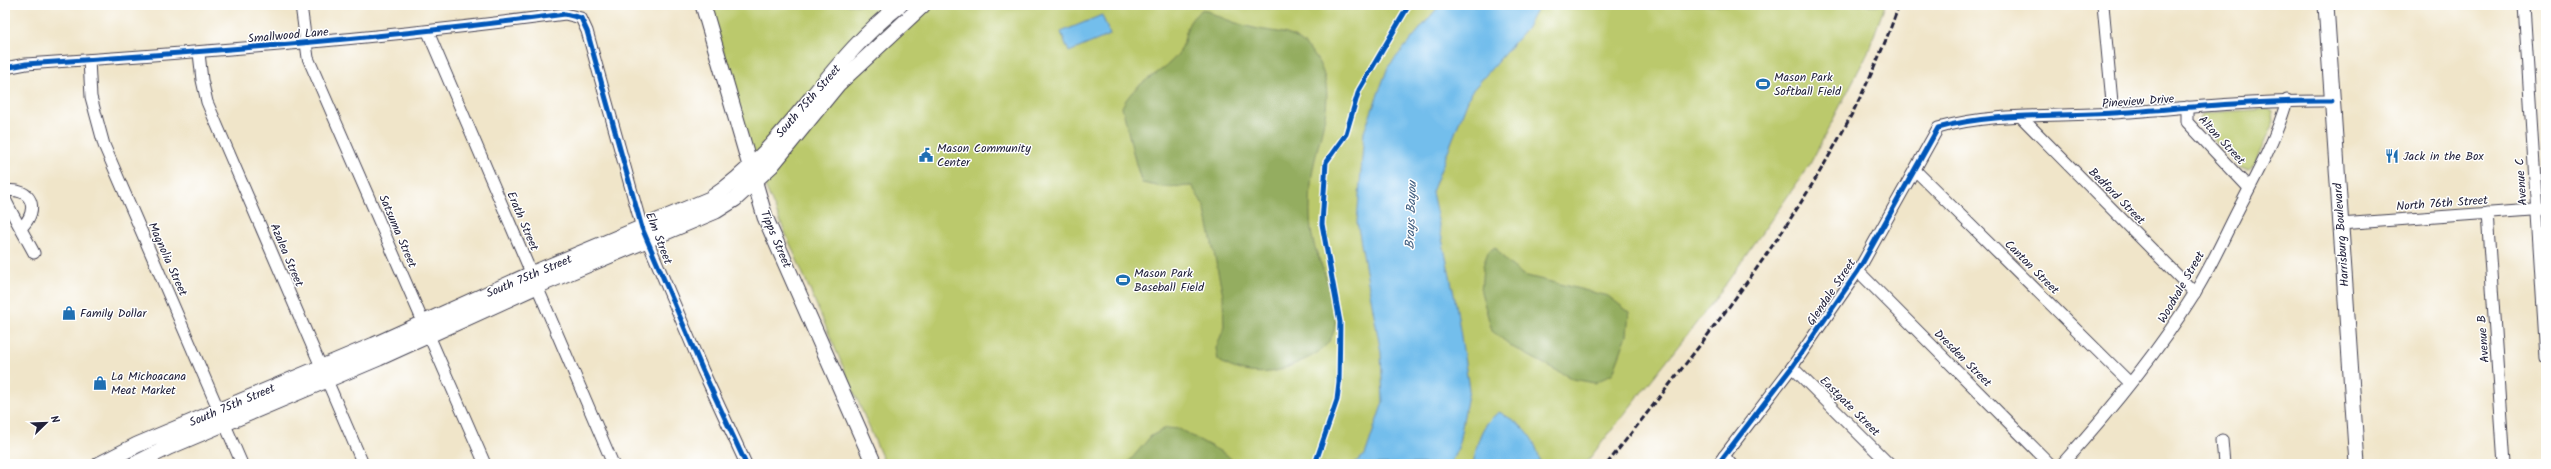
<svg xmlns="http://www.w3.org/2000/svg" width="2551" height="469" font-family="Kalam,sans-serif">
	<rect width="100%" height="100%" fill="#fff"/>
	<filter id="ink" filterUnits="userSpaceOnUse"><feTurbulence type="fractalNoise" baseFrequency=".025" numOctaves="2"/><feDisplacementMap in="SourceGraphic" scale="8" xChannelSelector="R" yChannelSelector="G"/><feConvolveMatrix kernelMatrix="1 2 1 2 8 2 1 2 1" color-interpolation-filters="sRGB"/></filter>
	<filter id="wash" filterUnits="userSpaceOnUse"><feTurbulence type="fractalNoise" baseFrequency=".012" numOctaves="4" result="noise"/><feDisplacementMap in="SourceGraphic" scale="16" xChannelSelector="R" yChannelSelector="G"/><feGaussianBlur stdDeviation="0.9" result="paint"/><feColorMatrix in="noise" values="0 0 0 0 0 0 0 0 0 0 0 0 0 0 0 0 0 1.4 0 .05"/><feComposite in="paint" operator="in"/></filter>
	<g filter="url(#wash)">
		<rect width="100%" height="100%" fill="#f0e5c9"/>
		<!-- green -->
		<g fill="#bbc96c" stroke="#6e7654">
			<polygon points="710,5 1885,5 1868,52 1809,166 1716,298 1585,464 885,464 756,165"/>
			<polygon points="2268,109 2273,112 2274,121 2254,165 2249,169 2240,168 2198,123 2203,113"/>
		</g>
		<!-- forest -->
		<g fill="#94ad60" stroke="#5b684e">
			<path d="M1203,9c16,8 33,15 51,19 12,3 27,3 38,8 6,2 15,10 19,15 34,42 3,88 0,134 -1,16 -2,35 1,51 6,32 43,85 10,113 -9,8 -21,12 -32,17 -23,11 -51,8 -72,-6l-2,-12 8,-20 -1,-33 -19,-89 -12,-20 -30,1 -20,-4c-9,-25 -13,-51 -20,-76 14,-28 38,-30 56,-53 12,-16 1,-28 25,-45z"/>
			<polygon points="1495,247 1507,262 1523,275 1608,296 1629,312 1627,335 1613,373 1595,383 1573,379 1514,348 1492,331 1481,292 1483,266 1488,252"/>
			<polygon points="1166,428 1179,429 1227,455 1236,464 1127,464 1151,436"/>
		</g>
		<!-- water -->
		<g fill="#73beec" stroke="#4a7094">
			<polygon points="1440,5 1539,5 1526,29 1471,92 1432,192 1456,304 1469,389 1458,448 1450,464 1353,464 1365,455 1383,402 1381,353 1357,222 1364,132 1388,67"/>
			<polygon points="1102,15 1110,35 1069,52 1061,32"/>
			<path d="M1499,412c26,14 35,23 42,52h-68c5,-23 6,-37 26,-52z"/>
		</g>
	</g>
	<g filter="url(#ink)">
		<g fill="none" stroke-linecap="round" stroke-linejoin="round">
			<defs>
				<g id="street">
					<polyline points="301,5 308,58 485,464"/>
					<polyline points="2103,5 2113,113"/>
					<polyline points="2524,5 2546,358"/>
					<polyline points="428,32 613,464"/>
					<polyline points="199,53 202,80 207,102 363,464"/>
					<polyline points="89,60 91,97 104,145 242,464"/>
					<path d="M5,68l21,-4c181,-12 360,-26 539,-50l16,4 6,13 55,197 61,143 43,93"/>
					<polyline points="2187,107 2187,122 2249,188"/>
					<polyline points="2021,117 2195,293"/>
					<polyline points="1915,170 2130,383"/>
					<path d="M5,191c27,-4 35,18 17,36"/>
					<path d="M5,199c9,19 19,35 29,54"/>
					<polyline points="2487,213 2504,464"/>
					<polyline points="2340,224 2546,209"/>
					<polyline points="1858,271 2050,464"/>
					<polyline points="1792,367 1889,464"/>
					<polyline points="2222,440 2224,464"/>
					<polyline points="1724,456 1731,464"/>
					<path d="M1718,464l74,-97 66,-96 80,-143c54,-16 119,-11 176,-15 72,-5 145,-13 218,-12"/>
					<path d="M2062,464c48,-53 94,-109 132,-170 17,-27 30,-57 45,-86 18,-34 38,-71 48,-108"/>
				</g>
				<g id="secondary">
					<polyline points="703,5 765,217 874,464"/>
					<polyline points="2326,5 2357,464"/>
					<path d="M100,464l37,-19 237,-100 157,-71 179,-75c76,-50 118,-139 190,-194"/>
					<polyline points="135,464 169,447 379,358 537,286 716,211 735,199 771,166 838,84 923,5"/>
				</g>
			</defs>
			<!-- street casing -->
			<use href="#street" stroke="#413f50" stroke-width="13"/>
			<!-- secondary casing -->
			<use href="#secondary" stroke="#413f50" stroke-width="17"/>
			<!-- street -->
			<use href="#street" stroke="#fff" stroke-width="11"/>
			<!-- secondary -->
			<use href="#secondary" stroke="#fff" stroke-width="15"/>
			<!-- rail -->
			<path stroke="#22223b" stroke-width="3" stroke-dasharray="6 3" stroke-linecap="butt" d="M1607,464c112,-143 231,-285 292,-459"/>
			<defs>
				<g id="cycleway">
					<path d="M5,68l21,-4c181,-12 360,-26 539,-50l16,4 6,13 55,197 61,143 43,93"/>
					<polyline points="1315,464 1337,400 1339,383 1340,322 1322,224 1326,162 1346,134 1359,90 1409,5"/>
					<path d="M1718,464l74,-97 66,-96 80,-143c54,-16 119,-11 176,-15 72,-5 145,-13 218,-12"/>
				</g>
			</defs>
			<!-- cycleway casing -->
			<use href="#cycleway" stroke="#fff" stroke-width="8"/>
			<!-- cycleway -->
			<use href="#cycleway" stroke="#0057b8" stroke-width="5"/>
		</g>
	</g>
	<!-- icons -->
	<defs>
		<symbol id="stadium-bare" viewBox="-9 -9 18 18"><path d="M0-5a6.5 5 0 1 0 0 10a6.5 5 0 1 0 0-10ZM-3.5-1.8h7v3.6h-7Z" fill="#1f6fb2" stroke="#fff" stroke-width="2.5" paint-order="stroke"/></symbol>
		<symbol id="civic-bare" viewBox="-9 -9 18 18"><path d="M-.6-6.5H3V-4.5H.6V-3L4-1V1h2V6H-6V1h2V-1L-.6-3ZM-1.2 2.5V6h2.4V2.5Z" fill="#1f6fb2" stroke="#fff" stroke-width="2.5" paint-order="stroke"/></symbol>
		<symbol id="restaurant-bare" viewBox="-9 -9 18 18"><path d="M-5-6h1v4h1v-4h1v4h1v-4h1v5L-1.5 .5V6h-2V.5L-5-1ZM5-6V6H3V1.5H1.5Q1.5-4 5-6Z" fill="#1f6fb2" stroke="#fff" stroke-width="2.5" paint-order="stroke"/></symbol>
		<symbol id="shop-bare" viewBox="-9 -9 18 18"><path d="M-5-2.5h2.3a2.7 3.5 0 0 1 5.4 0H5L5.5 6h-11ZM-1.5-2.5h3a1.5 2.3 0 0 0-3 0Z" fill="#1f6fb2" stroke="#fff" stroke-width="2.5" paint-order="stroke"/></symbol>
	</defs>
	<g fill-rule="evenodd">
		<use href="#stadium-bare" x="1753" y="74" width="20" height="20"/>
		<use href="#civic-bare" x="916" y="145" width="20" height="20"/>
		<use href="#restaurant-bare" x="2382" y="146" width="20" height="20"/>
		<use href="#stadium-bare" x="1113" y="270" width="20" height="20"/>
		<use href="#shop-bare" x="59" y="303" width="20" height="20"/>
		<use href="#shop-bare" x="90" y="373" width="20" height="20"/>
	</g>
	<g text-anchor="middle" stroke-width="3" stroke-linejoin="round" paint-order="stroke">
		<!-- street labels -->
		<g font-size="12" fill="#22223b" stroke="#fff">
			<text transform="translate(288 35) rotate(-5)" y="4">Smallwood Lane</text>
			<text transform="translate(808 101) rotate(-49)" y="4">South 75th Street</text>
			<text transform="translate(2138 101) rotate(-4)" y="4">Pineview Drive</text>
			<text transform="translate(2222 140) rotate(47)" y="4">Alton Street</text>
			<text transform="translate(2521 182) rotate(-94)" y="4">Avenue C</text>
			<text transform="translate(2117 196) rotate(45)" y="4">Bedford Street</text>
			<text transform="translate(2442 203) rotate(-4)" y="4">North 76th Street</text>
			<text transform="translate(523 221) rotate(67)" y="4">Erath Street</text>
			<text transform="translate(398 231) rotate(67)" y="4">Satsuma Street</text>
			<text transform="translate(2341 235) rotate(-94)" y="4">Harrisburg Boulevard</text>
			<text transform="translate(659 238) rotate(69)" y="4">Elm Street</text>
			<text transform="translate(776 239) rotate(67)" y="4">Tipps Street</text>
			<text transform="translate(287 255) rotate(67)" y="4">Azalea Street</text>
			<text transform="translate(168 259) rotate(66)" y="4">Magnolia Street</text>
			<text transform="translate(2032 267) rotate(45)" y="4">Canton Street</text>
			<text transform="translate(529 276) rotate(-23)" y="4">South 75th Street</text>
			<text transform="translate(2181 287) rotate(-60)" y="4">Woodvale Street</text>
			<text transform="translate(1831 292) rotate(-56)" y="4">Glendale Street</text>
			<text transform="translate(2483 339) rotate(-94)" y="4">Avenue B</text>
			<text transform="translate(1963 358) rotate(45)" y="4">Dresden Street</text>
			<text transform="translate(232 405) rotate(-23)" y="4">South 75th Street</text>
			<text transform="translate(1850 406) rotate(45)" y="4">Eastgate Street</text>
		</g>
		<!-- poi labels -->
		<g font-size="12" fill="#22223b" stroke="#fff" text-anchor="start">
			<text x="1774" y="81">Mason Park<tspan x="1774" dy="14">Softball Field</tspan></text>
			<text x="937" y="152">Mason Community<tspan x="937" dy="14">Center</tspan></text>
			<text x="2403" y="160">Jack in the Box</text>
			<text x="1134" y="277">Mason Park<tspan x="1134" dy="14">Baseball Field</tspan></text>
			<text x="80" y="317">Family Dollar</text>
			<text x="111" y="380">La Michoacana<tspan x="111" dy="14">Meat Market</tspan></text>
		</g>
		<!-- water labels -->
		<g font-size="13" font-style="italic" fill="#426082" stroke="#fff">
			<text transform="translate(1410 215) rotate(-88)" y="5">Brays Bayou</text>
		</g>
	</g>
	<!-- margin -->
	<rect width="2551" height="469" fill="none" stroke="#fff" stroke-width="20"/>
	<!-- north arrow -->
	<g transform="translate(46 423) rotate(67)" stroke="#ffffff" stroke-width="3" paint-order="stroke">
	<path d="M0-3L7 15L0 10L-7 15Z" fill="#22223b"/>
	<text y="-6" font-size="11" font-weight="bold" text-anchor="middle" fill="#22223b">N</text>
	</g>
</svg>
